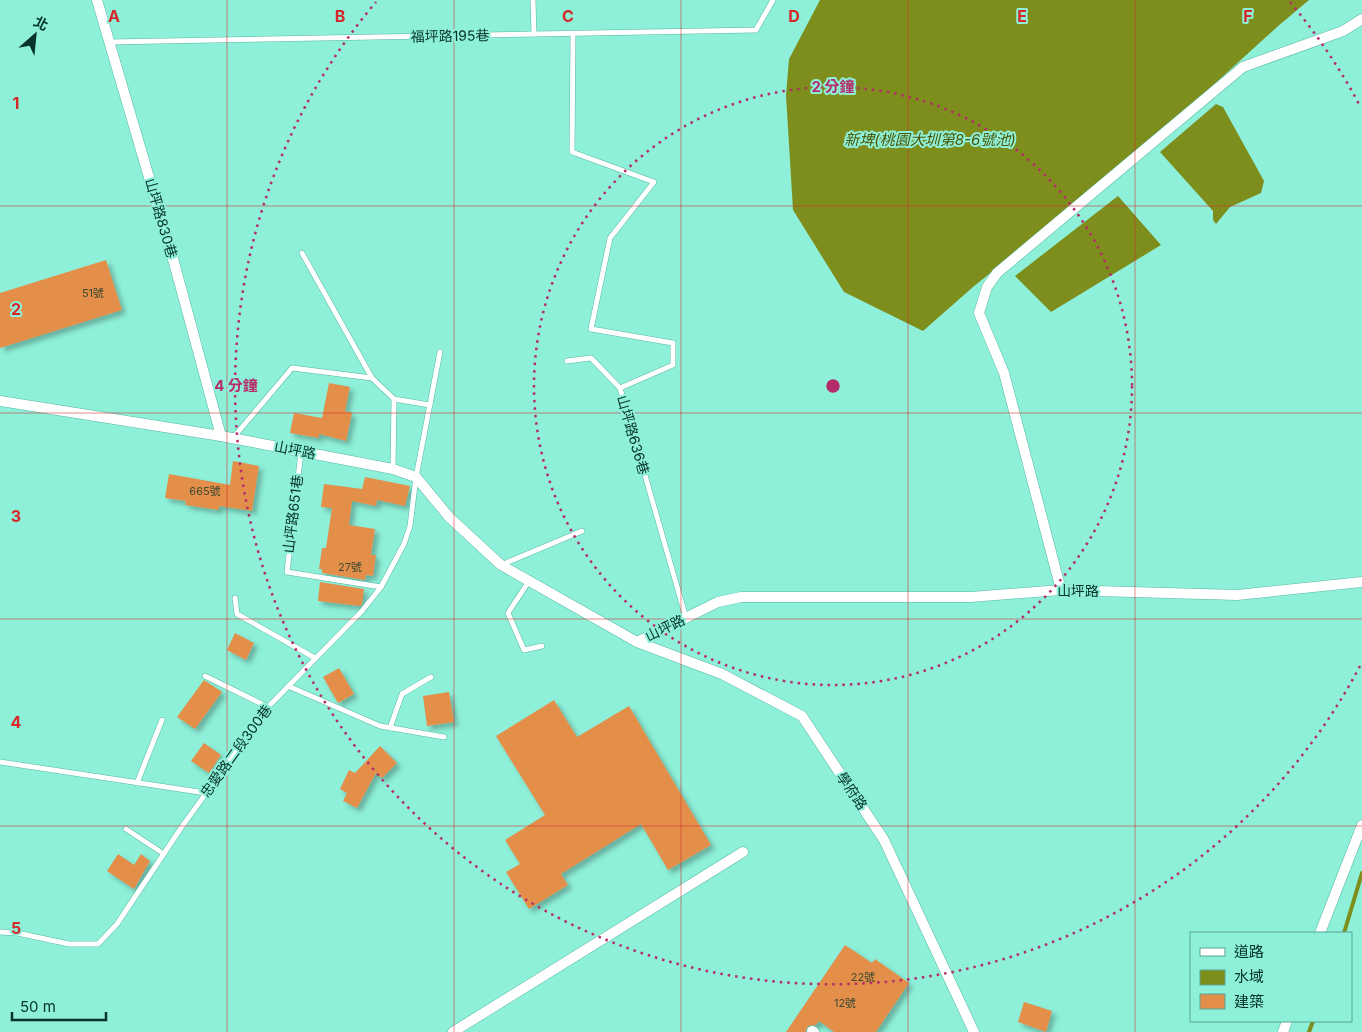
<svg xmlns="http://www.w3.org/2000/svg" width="1362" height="1032" font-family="Inter,'Noto Sans TC',sans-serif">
	<defs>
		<filter id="shadow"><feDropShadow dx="4" dy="4" stdDeviation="2.5" flood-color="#0004"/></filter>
	</defs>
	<rect width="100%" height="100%" fill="#8ef0d9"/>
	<!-- water -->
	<g fill="#7e8e1c">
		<polygon points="820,0 1309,0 1277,27 1142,150 973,287 923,331 844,292 793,210 786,95 789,59"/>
		<polygon points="1216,104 1223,107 1264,181 1261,193 1230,207 1216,224 1213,220 1213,211 1160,152"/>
		<polygon points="1118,196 1161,245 1051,312 1015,276"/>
	</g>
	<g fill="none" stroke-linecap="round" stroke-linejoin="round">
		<!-- stream -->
		<g stroke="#7e8e1c" stroke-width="4">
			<polyline points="1344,933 1362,873"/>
			<polyline points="1309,1032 1313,1021"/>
		</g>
	</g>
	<!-- building -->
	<g fill="#e38e4a" filter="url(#shadow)">
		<polygon points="106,260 122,310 0,348 0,293"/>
		<polygon points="329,383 350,387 345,411 352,413 346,441 319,434 319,438 290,433 294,413 322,418"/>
		<polygon points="233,461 259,466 252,511 219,506 219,510 185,505 186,501 165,498 169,474 230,485"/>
		<polygon points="365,477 410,486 405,506 377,500 376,506 352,501 349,525 375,529 371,555 376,555 373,576 366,575 365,580 322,573 322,569 319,569 322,548 326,548 332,508 321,507 324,484 362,489"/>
		<polygon points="320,582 364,589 362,604 360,606 318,601"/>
		<polygon points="235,633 254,643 246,660 227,650"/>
		<polygon points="339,668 354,694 338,703 323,677"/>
		<polygon points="204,680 222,692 195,729 177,717"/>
		<polygon points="449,692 454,722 427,726 423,696"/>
		<polygon points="554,700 577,737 629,706 711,845 668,870 641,824 561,874 568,885 529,909 506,872 520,864 505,840 545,815 496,736"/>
		<polygon points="204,743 221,755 209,773 191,761"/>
		<polygon points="380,746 397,763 382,778 376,773 357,808 343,801 347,793 340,789 349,770 355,773"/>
		<polygon points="118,854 134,865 141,854 150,861 134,889 107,871"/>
		<polygon points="845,945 872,963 875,959 909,983 876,1032 834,1032 819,1021 816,1025 808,1026 805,1032 786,1032"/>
		<polygon points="1024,1002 1052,1011 1046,1032 1018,1022"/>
	</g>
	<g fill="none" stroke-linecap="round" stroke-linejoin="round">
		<defs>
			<g id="lane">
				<polyline points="533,0 534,34"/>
				<polyline points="573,33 572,152 654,182 610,238 591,329 673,343 673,365 620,388 686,618"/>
				<polyline points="109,42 756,30 773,0"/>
				<polyline points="302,253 372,378"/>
				<polyline points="567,361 591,358 620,388"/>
				<polyline points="394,399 430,405"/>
				<polyline points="233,438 292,368 372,378 394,399 393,469"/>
				<polyline points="301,452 287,572 381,587"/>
				<polyline points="501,565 582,531"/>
				<polyline points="529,581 508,613 524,650 542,646"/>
				<polyline points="235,598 237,614 315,658"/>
				<polyline points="205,676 268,707"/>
				<polyline points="288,686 380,726 444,737"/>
				<polyline points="390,728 402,694 431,677"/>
				<polyline points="0,762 206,793"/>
				<polyline points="137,783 162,720"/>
				<polyline points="126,829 164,854"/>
				<polyline points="0,932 17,933 69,944 98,944 117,924 181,828 268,707 362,611 381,587 404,544 410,526 416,477 440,352"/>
			</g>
			<g id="street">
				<polyline points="97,0 175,266 221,436"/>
				<polyline points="0,401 221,436 393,469 416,477 449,517 501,565 637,642 718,602 741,597 971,597 1061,590 1237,595 1362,582"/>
				<polyline points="1061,590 1004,373 979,313 987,287 997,273 1243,67 1343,31 1362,19"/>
				<polyline points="637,642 722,674 802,716 884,840 974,1032"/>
				<polyline points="1320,933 1362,825"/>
				<polyline points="812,1031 814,1032"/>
				<polyline points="453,1032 743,852"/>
				<polyline points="1283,1032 1287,1021"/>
			</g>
		</defs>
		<!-- lane casing -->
		<use href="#lane" stroke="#55b8a3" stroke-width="6"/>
		<!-- street casing -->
		<use href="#street" stroke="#55b8a3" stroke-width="11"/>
		<!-- lane -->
		<use href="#lane" stroke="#fff" stroke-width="5"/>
		<!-- street -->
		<use href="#street" stroke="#fff" stroke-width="10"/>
	</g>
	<!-- grid -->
	<path fill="none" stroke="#d62828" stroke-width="1" stroke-opacity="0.55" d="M227,0v1032M454,0v1032M681,0v1032M908,0v1032M1135,0v1032M0,206h1362M0,413h1362M0,619h1362M0,826h1362"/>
	<!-- distance rings -->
	<g fill="none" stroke="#b52c6b" stroke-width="2.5" stroke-dasharray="2.5 5">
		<circle cx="833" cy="386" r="299"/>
		<path d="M1360 666A597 597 0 1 1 376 2M1290 2A597 597 0 0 1 1360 106"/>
	</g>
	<g text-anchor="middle" stroke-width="4" stroke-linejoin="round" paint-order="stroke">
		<!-- number labels -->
		<g font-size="11" fill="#3d4a33">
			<text x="93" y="297">51號</text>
			<text x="205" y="495">665號</text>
			<text x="350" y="571">27號</text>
			<text x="863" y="981">22號</text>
			<text x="845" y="1007">12號</text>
		</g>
		<!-- street labels -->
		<g font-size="14" fill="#06332b" stroke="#8ef0d9">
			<text transform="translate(450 36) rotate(-1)" y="5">福坪路195巷</text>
			<text transform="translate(161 218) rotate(74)" y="5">山坪路830巷</text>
			<text transform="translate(633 435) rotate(74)" y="5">山坪路636巷</text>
			<text transform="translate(295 450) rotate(11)" y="5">山坪路</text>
			<text transform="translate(293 514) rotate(-83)" y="5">山坪路651巷</text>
			<text x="1078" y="596">山坪路</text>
			<text transform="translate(665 628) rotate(-26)" y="5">山坪路</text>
			<text transform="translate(236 751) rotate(-54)" y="5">忠愛路二段300巷</text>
			<text transform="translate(852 791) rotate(56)" y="5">學府路</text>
		</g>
		<!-- water labels -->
		<g font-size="15" font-style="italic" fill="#4b5502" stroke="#8ef0d9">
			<text x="930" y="145">新埤(桃園大圳第8-6號池)</text>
		</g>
	</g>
	<g font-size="16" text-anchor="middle" font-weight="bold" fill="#d62828" stroke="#8ef0d9" stroke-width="4" stroke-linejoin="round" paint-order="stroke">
		<text x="114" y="22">A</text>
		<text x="340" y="22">B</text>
		<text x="568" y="22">C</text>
		<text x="794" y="22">D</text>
		<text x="1022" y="22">E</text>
		<text x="1248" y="22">F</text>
		<text x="16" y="109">1</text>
		<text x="16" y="315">2</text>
		<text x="16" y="522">3</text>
		<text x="16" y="728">4</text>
		<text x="16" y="934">5</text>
	</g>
	<circle cx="833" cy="386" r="8" fill="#b52c6b" stroke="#8ef0d9" stroke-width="2.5"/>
	<g font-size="15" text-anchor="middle" font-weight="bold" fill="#b52c6b" stroke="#8ef0d9" stroke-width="4" stroke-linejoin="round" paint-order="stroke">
		<text x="833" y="92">2 分鐘</text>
		<text x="236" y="391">4 分鐘</text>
	</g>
	<!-- legend -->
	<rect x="1190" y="932" width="162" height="90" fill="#8ef0d9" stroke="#58a493"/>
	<rect x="1200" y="948" width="25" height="8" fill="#ffffff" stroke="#58a493"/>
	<text x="1234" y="957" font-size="15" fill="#06332b">道路</text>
	<rect x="1200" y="970" width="25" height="15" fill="#7e8e1c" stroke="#58a493"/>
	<text x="1234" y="982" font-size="15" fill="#06332b">水域</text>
	<rect x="1200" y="994" width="25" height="15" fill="#e38e4a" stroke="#58a493"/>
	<text x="1234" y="1007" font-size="15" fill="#06332b">建築</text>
	<!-- north arrow -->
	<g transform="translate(35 35) rotate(27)" stroke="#8ef0d9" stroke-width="4" paint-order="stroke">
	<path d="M0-4L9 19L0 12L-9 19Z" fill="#06332b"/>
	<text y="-8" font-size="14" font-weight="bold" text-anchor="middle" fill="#06332b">北</text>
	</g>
	<!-- scale -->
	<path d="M12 1012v8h94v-8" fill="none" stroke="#06332b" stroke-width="2.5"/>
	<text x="20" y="1012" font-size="15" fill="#06332b" stroke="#8ef0d9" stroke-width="4" paint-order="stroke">50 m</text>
</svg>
